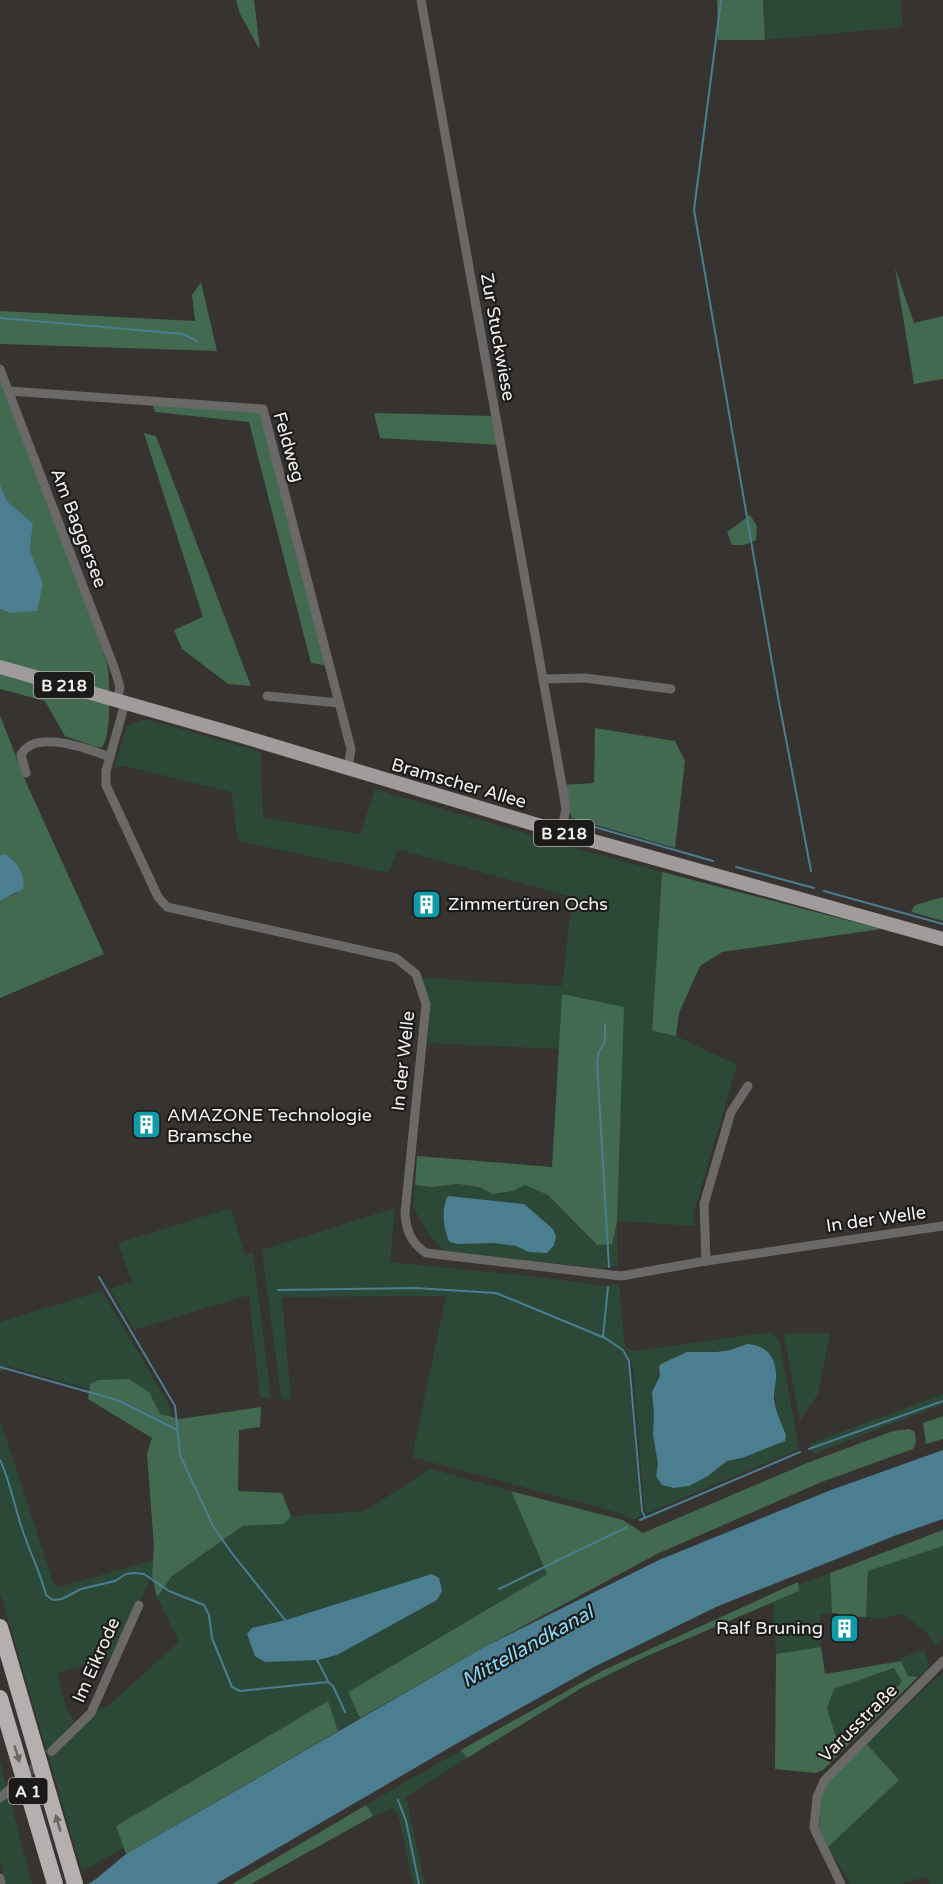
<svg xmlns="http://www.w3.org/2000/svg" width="943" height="1884" font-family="'Varela Round',sans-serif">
	<rect width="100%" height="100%" fill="#363331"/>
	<!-- green -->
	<g fill="#2c4937" fill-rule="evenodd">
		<polygon points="763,0 901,0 903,27 765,40"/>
		<path d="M142,720h8l111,32 2,65 97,17 15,-45 203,60 84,23 -10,159 24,5 61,29 -44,151 3,10 -79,-5 1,45 -20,2 -155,-17 -15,-18 -15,-26 2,-22 17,2 26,-3 21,3 14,7 20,-3 12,-6 23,10 49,50 -35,-251 -3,55 -131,-6 2,-42 -8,-23 140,8 10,-89 -175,-48 -8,24 -151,-32 -7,-49 -106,-26 -11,1 13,-41zM448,1196l76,8 5,48 -13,-6 -70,-10 -2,-34z"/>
		<polygon points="231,1208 245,1255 253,1253 271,1398 260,1398 249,1295 134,1330 110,1289 132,1282 118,1243"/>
		<path d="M395,1208l-5,54 157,16 57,8 15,-2 6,63 9,4 137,-19 8,7 20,110 -153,65 -2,-5 -11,-143 -8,-18 -3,3 6,11 13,154 -7,4 -15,-7 -207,-56 34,-161 -164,1 9,103 -10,-1 -19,-149zM747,1344l29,35 -2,11 4,25 -36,43 -15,3 -19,15 -19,10 -15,2 -12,-3 -6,-9 2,-12 -5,-29 1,-21 -2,-22 8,-16 -1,-9c28,-14 59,-13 88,-23z"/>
		<polygon points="102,1291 170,1406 171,1417 159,1414 149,1392 90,1384 89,1389 7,1366 0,1372 0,1322"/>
		<polygon points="785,1333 830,1333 818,1394 800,1420 784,1337"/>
		<polygon points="943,1394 943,1404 813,1454 809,1444"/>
		<path d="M0,1419l54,166 5,2 94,-27 -1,16 -11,24h-4l-25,57 -55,16 10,36 11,19 13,-15 18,-8 70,-63 -22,-45 15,-21 71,-50 41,-2 7,-8 73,-5 67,-42 80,22 36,83 -198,118 11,26 -22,13 -11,-29 -211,124 8,22 -42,23 -82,-279zM437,1600l-100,55 -19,5 -48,-36 16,-4z"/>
		<polygon points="943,1546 943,1638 936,1646 925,1631 902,1614 879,1619 866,1617 868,1571"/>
		<polygon points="830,1573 832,1613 820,1614 821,1647 776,1654 773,1602 799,1591 798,1585"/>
		<polygon points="924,1650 929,1666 927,1672 918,1677 908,1676 900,1658"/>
		<polygon points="895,1668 902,1682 838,1743 827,1708 834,1689"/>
		<polygon points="943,1675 943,1884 930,1884 926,1877 898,1884 850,1884 828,1847 898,1780 867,1743 936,1678"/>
		<polygon points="461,1750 467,1758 406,1797 425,1884 413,1884 399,1818 393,1808 373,1816 366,1805"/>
		<polygon points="0,1761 32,1884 5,1884 0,1858"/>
	</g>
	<!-- forest -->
	<g fill="#416a50" fill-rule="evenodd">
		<polygon points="236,0 254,0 260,50 240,14"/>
		<polygon points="717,0 763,0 765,40 718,40"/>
		<polygon points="895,268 914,323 943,316 943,379 914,384"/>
		<polygon points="201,282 217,351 0,344 0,311 195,321 192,295"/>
		<path d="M0,370l56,144 51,149c3,15 5,74 -5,84h-6l-31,-11 -20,-35 -45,-12v-80l10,4 33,-30 -13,-33 3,-27 -26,-22 -7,-17z"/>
		<polygon points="152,402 263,409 330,666 311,663 249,422 155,412"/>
		<polygon points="374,413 496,416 501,445 380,438"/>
		<polygon points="144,433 156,436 251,686 228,684 182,649 174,630 203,617"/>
		<polygon points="750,515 757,526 756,540 744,545 732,545 727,532"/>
		<polygon points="0,715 25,780 104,954 0,998 0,901 17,893 4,854 0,855"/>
		<polygon points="595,728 675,741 685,761 675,848 572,818 562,785 594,783"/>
		<polygon points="662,872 881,929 722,952 700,966 679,1013 676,1036 652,1031"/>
		<polygon points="943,876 943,921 911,912 915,905 943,897"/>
		<polygon points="562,994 624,1007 617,1221 612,1244 597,1245 548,1195 525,1185 513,1191 493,1194 479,1187 458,1184 432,1187 415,1185 417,1156 552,1167"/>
		<polygon points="129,1379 149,1392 160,1414 180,1419 261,1407 260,1427 239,1430 238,1491 282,1493 291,1516 284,1524 243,1526 172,1576 157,1597 152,1576 154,1546 147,1454 152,1438 88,1399 90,1384 99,1380"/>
		<polygon points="943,1416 943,1439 926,1444 923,1423"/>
		<polygon points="909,1429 915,1432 916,1442 913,1449 824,1481 657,1554 486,1646 360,1718 348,1692 547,1574 511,1491 623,1520 643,1533 807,1463 893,1431"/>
		<polygon points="943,1530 943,1546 868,1571 866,1617 837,1616 837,1613 832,1613 830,1573"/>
		<polygon points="798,1582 799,1591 647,1656 583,1687 467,1758 461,1750 604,1670"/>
		<path d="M821,1647l4,27 76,-13 7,15 10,1 -95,93 -7,3 -41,-4 1,-115zM894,1668l8,14 -64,61 -11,-35 7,-19z"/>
		<polygon points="328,1701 338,1731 126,1854 116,1826"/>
		<polygon points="867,1744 899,1780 828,1847 819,1828 821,1795 825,1784"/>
		<polygon points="366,1805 373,1816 251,1884 232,1884"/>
	</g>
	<!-- water -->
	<g fill="#4b7e91">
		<polygon points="0,484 7,501 33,523 30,550 43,583 37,611 10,613 0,609"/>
		<path d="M4,854c12,5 22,22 19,35l-23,12v-46z"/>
		<path d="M448,1196l76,8 29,25 3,7 -2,9 -7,8 -18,-1 -13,-6 -22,-3 -36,1 -8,-2c-7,-10 -9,-36 -2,-46z"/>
		<path d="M747,1344c21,1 30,15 29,35 -1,7 -2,13 -2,20 2,13 7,24 12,36l-1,6 -43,17 -15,3 -19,15 -19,10 -15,2 -12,-3 -6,-9 2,-12 -5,-29 1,-21 -2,-22 8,-16 -1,-9 2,-3 26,-12h29l14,-2z"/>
		<polygon points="943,1450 943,1519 894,1536 716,1607 592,1668 456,1744 216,1884 88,1884 96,1879 126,1854 486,1646 659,1560 831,1490"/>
		<polygon points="432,1574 439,1578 442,1591 437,1600 337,1655 318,1660 265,1662 255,1656 247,1634 252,1628 286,1620"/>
	</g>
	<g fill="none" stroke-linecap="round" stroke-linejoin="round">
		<!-- stream -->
		<g stroke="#4b7e91" stroke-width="2">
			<polyline points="721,0 694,210 778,697 811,871"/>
			<polyline points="0,318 183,334 197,341"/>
			<polyline points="574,821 713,861"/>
			<polyline points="736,867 814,888"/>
			<polyline points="824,891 943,924"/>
			<polyline points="605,1024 605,1038 604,1044 599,1051 597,1062 609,1267"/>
			<polyline points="99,1277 175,1406 180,1455 213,1526 231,1552 286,1621"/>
			<polyline points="278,1290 415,1288 496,1293 605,1338 623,1350 629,1361 642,1511 645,1517"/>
			<polyline points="603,1337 608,1287"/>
			<polyline points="0,1367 117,1400 177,1430"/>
			<polyline points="809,1449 943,1401"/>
			<path d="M0,1460c12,25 15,52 25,77 7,20 16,38 21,58l7,5 9,-1 19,-10 34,-8 11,-7 9,-1 9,1 25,17 35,14 5,10 3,23 20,49 8,4 88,-9 5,4 12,26"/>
			<polyline points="640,1520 800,1452"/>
			<polyline points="499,1589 627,1527"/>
			<polyline points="316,1658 326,1677 328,1682"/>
			<polyline points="398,1800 406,1821 419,1884"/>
		</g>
		<!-- street-tunnel -->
		<polyline stroke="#52504e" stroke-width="9" stroke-dasharray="9 4.5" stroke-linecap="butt" points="8,1791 52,1751"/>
		<!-- street -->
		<g stroke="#6b6868" stroke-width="9">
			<polyline points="421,0 562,785 566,809 561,832"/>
			<polyline points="0,369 115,670 120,687 117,701"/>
			<polyline points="9,391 263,409 351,749 348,769"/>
			<polyline points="543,679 585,678 671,689"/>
			<polyline points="267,696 339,703"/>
			<path d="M125,703l-19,68v14l52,112 9,10 229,51 20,16 10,30 -21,209c1,17 6,30 21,40l195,23 85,-15 237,-35"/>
			<path d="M26,773l-5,-18c13,-27 68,-6 89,2"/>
			<polyline points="706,1261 704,1204 731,1112 748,1086"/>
			<polyline points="52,1751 91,1713 139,1605"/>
			<polyline points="0,1798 8,1791"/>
			<polyline points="0,1878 1,1884"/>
			<polyline points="841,1884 814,1828 817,1797 824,1781 943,1661"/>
		</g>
		<!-- primary -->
		<polyline stroke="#a09c9b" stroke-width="14" points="0,667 231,733 561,832 943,939"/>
		<!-- highway -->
		<g stroke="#b5b0af" stroke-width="16">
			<polyline points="0,1627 75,1884"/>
			<polyline points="0,1698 55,1884"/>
		</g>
	</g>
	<!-- one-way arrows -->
	<defs><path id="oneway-solid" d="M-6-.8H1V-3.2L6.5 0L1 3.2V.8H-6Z" transform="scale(1.5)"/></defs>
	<g fill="#696664">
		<use href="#oneway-solid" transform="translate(17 1754) rotate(73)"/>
		<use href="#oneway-solid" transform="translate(58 1823) rotate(-106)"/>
	</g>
	<!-- icons -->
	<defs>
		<symbol id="building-square" viewBox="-11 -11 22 22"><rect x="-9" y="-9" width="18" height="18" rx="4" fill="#0f9aa8" stroke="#1d1b1a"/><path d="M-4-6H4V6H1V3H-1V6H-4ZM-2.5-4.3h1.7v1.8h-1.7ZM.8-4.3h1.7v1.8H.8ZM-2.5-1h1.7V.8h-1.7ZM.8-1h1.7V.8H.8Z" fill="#fff"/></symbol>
	</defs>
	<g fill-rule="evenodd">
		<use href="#building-square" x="410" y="888" width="33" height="33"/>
		<use href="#building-square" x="130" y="1108" width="33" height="33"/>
		<use href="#building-square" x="828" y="1612" width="33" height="33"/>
	</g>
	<g text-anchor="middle" stroke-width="4.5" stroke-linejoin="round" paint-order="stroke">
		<!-- shield labels -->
		<g fill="#1d1b1a" stroke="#b4b2b0" stroke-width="1.5">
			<rect x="34" y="672" width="60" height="26" rx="4.5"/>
			<rect x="534" y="820" width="60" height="26" rx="4.5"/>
			<rect x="8.5" y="1778" width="39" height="26" rx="4.5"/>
		</g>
		<g font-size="16" font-weight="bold" fill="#f4f2f0">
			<text x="64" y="691">B 218</text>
			<text x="564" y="839">B 218</text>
			<text x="28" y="1797">A 1</text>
		</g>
		<!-- street labels -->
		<g font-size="18" fill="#f4f2f0" stroke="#1d1b1a">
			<text transform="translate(498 337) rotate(80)" y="6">Zur Stuckwiese</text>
			<text transform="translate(289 447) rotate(74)" y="6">Feldweg</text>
			<text transform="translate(79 528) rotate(69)" y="6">Am Baggersee</text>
			<text transform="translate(459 783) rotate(16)" y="6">Bramscher Allee</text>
			<text transform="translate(403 1061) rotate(-84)" y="6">In der Welle</text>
			<text transform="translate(876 1219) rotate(-8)" y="6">In der Welle</text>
			<text transform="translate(96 1660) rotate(-66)" y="6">Im Eikrode</text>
			<text transform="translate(858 1723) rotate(-45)" y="6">Varusstraße</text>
		</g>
		<!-- poi labels -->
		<g font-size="18" fill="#f4f2f0" stroke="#1d1b1a" text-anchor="start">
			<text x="448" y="910">Zimmertüren Ochs</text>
			<text x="167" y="1121">AMAZONE Technologie<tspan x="167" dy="21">Bramsche</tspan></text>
			<text x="823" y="1634" text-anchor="end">Ralf Bruning</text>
		</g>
		<!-- water labels -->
		<g font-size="20" font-style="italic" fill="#86d9f8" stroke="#1d1b1a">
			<text transform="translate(527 1646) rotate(-29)" y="7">Mittellandkanal</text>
		</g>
	</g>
</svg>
